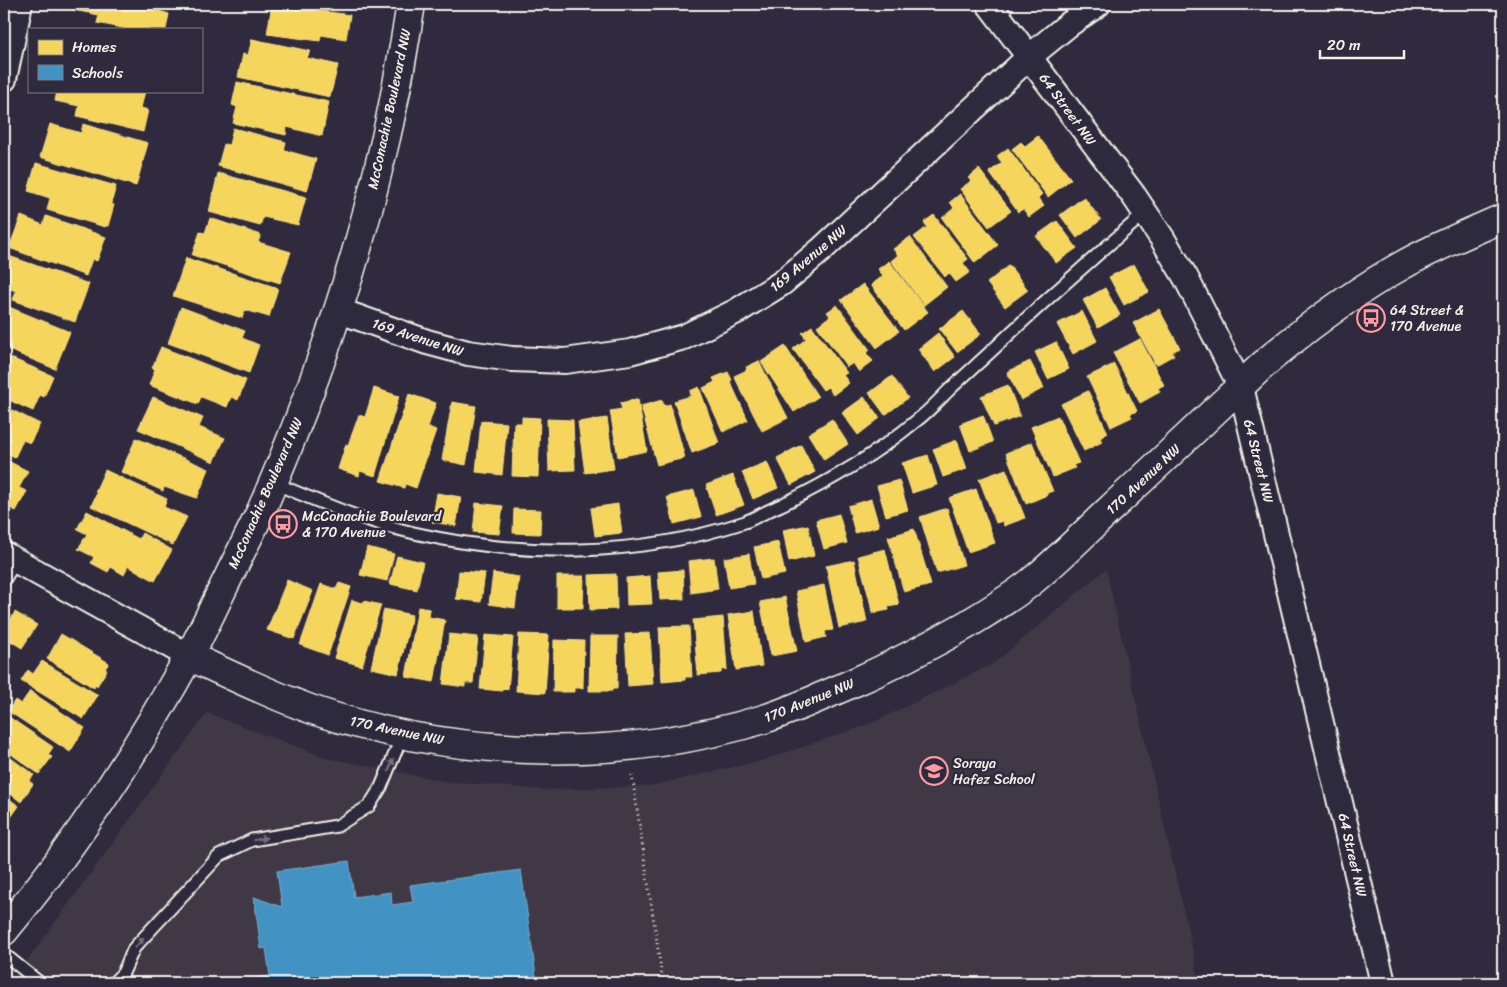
<svg xmlns="http://www.w3.org/2000/svg" width="1507" height="987" font-family="Sriracha,sans-serif">
	<rect width="100%" height="100%" fill="#2f2a3d"/>
	<filter id="ink" filterUnits="userSpaceOnUse"><feTurbulence type="fractalNoise" baseFrequency=".02" numOctaves="2"/><feDisplacementMap in="SourceGraphic" scale="10" xChannelSelector="R" yChannelSelector="G"/><feConvolveMatrix kernelMatrix="1 2 1 2 8 2 1 2 1" color-interpolation-filters="sRGB"/></filter>
	<g filter="url(#ink)">
		<!-- built -->
		<polygon fill="#413945" points="1106,569 1200,983 11,983 207,713 327,758 444,781 544,790 649,786 761,761 870,724 993,664"/>
		<!-- homes -->
		<g fill="#f6d55c" stroke="#f5dd86">
			<polygon points="75,4 160,4 159,11 169,14 166,29 127,29 97,23 99,15 73,10"/>
			<polygon points="272,4 350,15 346,39 321,35 320,41 267,34"/>
			<polygon points="252,39 310,51 307,58 338,65 330,97 238,77 243,54 248,55"/>
			<polygon points="237,82 329,102 322,136 287,127 286,135 233,123 237,107 232,105"/>
			<polygon points="57,91 145,91 141,108 148,110 143,132 77,116 79,106 55,101"/>
			<polygon points="50,124 81,133 83,124 148,143 136,186 40,157"/>
			<polygon points="233,128 286,142 284,150 316,159 307,191 218,166 224,144 229,145"/>
			<polygon points="1038,136 1071,179 1048,197 1012,149 1021,142 1025,146"/>
			<polygon points="1008,148 1042,194 1038,198 1044,206 1029,217 1023,209 1018,212 989,172 1002,163 997,156"/>
			<polygon points="36,163 116,186 111,204 114,205 108,226 105,226 105,227 47,210 50,198 28,191"/>
			<polygon points="979,169 1011,211 989,227 960,189 971,181 968,178"/>
			<polygon points="218,173 306,197 298,225 263,217 260,226 209,212"/>
			<polygon points="960,194 998,245 975,263 942,218 954,208 950,202"/>
			<polygon points="1084,197 1101,220 1077,238 1060,215"/>
			<polygon points="934,215 968,259 963,263 970,272 956,282 949,273 945,277 914,237 927,227 924,222"/>
			<polygon points="21,216 43,225 46,216 106,237 97,261 92,259 86,276 9,248"/>
			<polygon points="210,218 261,235 258,242 291,252 280,283 192,255 200,232 205,233"/>
			<polygon points="1057,221 1077,248 1056,263 1036,236"/>
			<polygon points="910,237 947,287 924,305 891,261 898,255 893,249"/>
			<polygon points="6,255 89,284 75,322 13,300 16,291 4,287 4,260"/>
			<polygon points="186,258 278,288 269,317 245,310 242,318 173,296"/>
			<polygon points="889,261 928,312 904,330 871,285 883,276 878,269"/>
			<polygon points="1134,264 1149,292 1124,305 1109,277"/>
			<polygon points="1009,265 1028,290 1005,307 987,283"/>
			<polygon points="863,284 899,331 877,348 841,300"/>
			<polygon points="1105,288 1120,315 1098,328 1083,300"/>
			<polygon points="837,305 870,350 866,353 873,361 859,372 853,363 847,367 817,326 830,316 827,312"/>
			<polygon points="9,307 70,332 55,369 4,348 4,316"/>
			<polygon points="181,307 245,331 242,338 259,345 249,373 168,343"/>
			<polygon points="1159,309 1180,348 1172,352 1174,355 1156,365 1133,323"/>
			<polygon points="963,311 981,334 957,352 939,329"/>
			<polygon points="1082,311 1097,341 1073,354 1057,324"/>
			<polygon points="812,326 847,373 843,375 849,383 833,395 828,387 823,390 793,349 806,339 802,333"/>
			<polygon points="938,333 955,357 935,372 918,349"/>
			<polygon points="1140,339 1164,385 1158,388 1160,392 1140,403 1113,353"/>
			<polygon points="1056,342 1069,369 1048,379 1035,352"/>
			<polygon points="785,346 818,397 794,412 761,362"/>
			<polygon points="161,347 246,380 238,400 231,397 227,407 201,397 198,404 149,385 155,369 152,368"/>
			<polygon points="4,355 53,376 44,397 40,395 33,411 4,398"/>
			<polygon points="759,361 788,418 762,431 734,376 747,370 746,367"/>
			<polygon points="1030,361 1044,388 1021,400 1007,372"/>
			<polygon points="1114,364 1137,411 1130,414 1132,417 1111,427 1087,377"/>
			<polygon points="728,372 732,380 730,381 748,420 723,432 703,388 715,382 713,378"/>
			<polygon points="892,376 908,398 885,415 869,393"/>
			<polygon points="1008,385 1020,416 994,426 981,396"/>
			<polygon points="699,387 719,443 692,453 674,401 691,396 690,391"/>
			<polygon points="374,388 399,396 375,476 360,471 359,476 338,469 346,444 348,445 359,415 365,417"/>
			<polygon points="1088,391 1108,433 1100,438 1102,442 1084,451 1061,404"/>
			<polygon points="409,394 436,403 428,427 436,430 416,488 405,484 404,488 380,481"/>
			<polygon points="153,397 203,418 199,427 225,438 214,462 138,429"/>
			<polygon points="864,397 880,418 858,435 842,413"/>
			<polygon points="638,399 647,451 618,457 610,411 622,409 620,403"/>
			<polygon points="662,400 664,406 670,404 685,458 657,465 641,406"/>
			<polygon points="452,402 476,406 466,465 442,460"/>
			<polygon points="4,406 40,424 30,443 23,440 15,457 4,452"/>
			<polygon points="983,415 993,442 970,451 960,424"/>
			<polygon points="1058,416 1079,463 1073,465 1075,468 1053,477 1031,427"/>
			<polygon points="522,417 540,418 538,477 512,476 514,423 522,423"/>
			<polygon points="607,418 614,469 585,473 578,422"/>
			<polygon points="547,419 573,420 575,470 549,471"/>
			<polygon points="832,419 848,444 824,460 808,434"/>
			<polygon points="481,421 507,423 502,475 476,472"/>
			<polygon points="136,438 209,469 197,498 164,487 163,491 121,472"/>
			<polygon points="957,440 967,469 943,477 933,449"/>
			<polygon points="1032,442 1053,491 1047,493 1047,495 1026,504 1006,453"/>
			<polygon points="801,445 815,472 791,485 777,458"/>
			<polygon points="928,455 937,485 912,493 902,463"/>
			<polygon points="4,459 28,471 19,488 27,491 16,511 4,505"/>
			<polygon points="767,462 778,488 753,499 742,472"/>
			<polygon points="1006,469 1025,518 1004,526 1003,521 996,523 979,479"/>
			<polygon points="105,470 167,499 164,507 187,517 173,545 91,506 97,493 95,492"/>
			<polygon points="733,475 744,505 716,515 706,485"/>
			<polygon points="899,480 908,510 886,516 877,486"/>
			<polygon points="976,489 995,543 968,552 949,498"/>
			<polygon points="694,490 701,517 674,524 667,497"/>
			<polygon points="437,493 461,497 456,526 432,522"/>
			<polygon points="871,499 879,526 855,533 848,506"/>
			<polygon points="476,503 503,506 499,534 473,532"/>
			<polygon points="618,504 622,533 595,536 591,508"/>
			<polygon points="947,508 964,565 937,573 920,517"/>
			<polygon points="514,509 541,510 540,534 513,533"/>
			<polygon points="87,511 139,539 142,533 172,550 155,581 128,566 124,575 111,567 108,572 91,563 94,557 78,549 87,534 77,529"/>
			<polygon points="839,514 847,543 824,549 816,520"/>
			<polygon points="808,525 814,556 789,562 783,530"/>
			<polygon points="914,529 931,585 904,592 888,537"/>
			<polygon points="778,542 785,574 761,579 754,547"/>
			<polygon points="367,547 394,554 387,581 360,575"/>
			<polygon points="885,549 899,605 888,607 889,610 873,613 858,556"/>
			<polygon points="749,554 754,584 729,588 724,558"/>
			<polygon points="397,556 423,562 417,590 390,584"/>
			<polygon points="714,558 718,589 691,593 688,561"/>
			<polygon points="854,560 867,622 839,628 826,566"/>
			<polygon points="683,570 684,599 660,600 658,572"/>
			<polygon points="459,571 485,573 481,602 456,599"/>
			<polygon points="493,573 519,577 515,608 489,604"/>
			<polygon points="616,574 617,609 590,610 589,575"/>
			<polygon points="557,576 584,576 583,608 557,608"/>
			<polygon points="650,576 652,604 627,605 626,578"/>
			<polygon points="287,580 313,591 294,639 267,630"/>
			<polygon points="339,583 351,587 328,655 300,645 321,584 336,589"/>
			<polygon points="824,585 833,630 825,631 826,637 806,642 796,591"/>
			<polygon points="785,597 797,651 771,656 760,602"/>
			<polygon points="352,600 363,603 364,601 381,605 362,666 334,658"/>
			<polygon points="418,607 430,609 429,617 445,620 434,682 406,677"/>
			<polygon points="384,609 412,615 398,674 371,668"/>
			<polygon points="754,611 762,666 736,670 728,615"/>
			<polygon points="15,612 37,625 22,648 4,637 4,630"/>
			<polygon points="723,617 727,669 721,670 721,673 698,675 693,620"/>
			<polygon points="689,626 692,677 685,677 685,680 662,682 659,627"/>
			<polygon points="650,633 653,684 628,686 625,634"/>
			<polygon points="61,634 109,663 105,669 107,670 97,686 95,685 94,688 47,659"/>
			<polygon points="449,634 478,637 473,683 465,683 465,687 443,684"/>
			<polygon points="519,634 549,635 545,693 516,691"/>
			<polygon points="485,635 513,637 508,689 502,689 502,691 480,689"/>
			<polygon points="590,636 618,636 617,689 612,689 612,691 589,691"/>
			<polygon points="554,640 584,641 583,688 574,688 574,692 553,692"/>
			<polygon points="42,661 98,695 83,719 21,681 28,670 33,674"/>
			<polygon points="30,691 85,728 70,752 8,711 15,700 21,704"/>
			<polygon points="9,717 53,747 48,755 52,757 39,774 4,749 4,724"/>
			<polygon points="4,753 34,775 29,781 33,784 21,802 4,789"/>
			<polygon points="4,795 19,806 4,827"/>
		</g>
		<!-- schools -->
		<polygon fill="#4393c3" stroke="#78afce" points="349,861 354,897 391,892 392,905 413,902 410,885 521,870 537,983 238,983 238,980 270,976 266,948 261,949 254,897 282,907 277,871"/>
		<g fill="none" stroke-linecap="round" stroke-linejoin="round">
			<defs>
				<g id="service">
					<path d="M274,483c45,19 92,39 140,50 108,25 225,24 331,-11 12,-5 24,-12 36,-17 48,-23 94,-50 135,-84 12,-9 22,-20 33,-31 17,-16 34,-31 51,-47 47,-45 96,-87 145,-130"/>
					<polyline points="4,580 16,561"/>
					<polyline points="4,954 40,983"/>
					<polyline points="113,983 123,973 134,948 219,856 252,840 337,826 369,806 381,787 403,734"/>
				</g>
				<g id="minor">
					<polyline points="989,4 1134,196 1162,238 1186,278 1241,387 1383,983"/>
					<polyline points="4,79 20,4"/>
					<polyline points="337,310 427,342 468,353 512,359 565,361 630,352 684,337 737,311 782,283 821,250 1029,57 1068,25 1098,4"/>
					<polyline points="4,554 189,656"/>
				</g>
				<g id="tertiary">
					<path d="M189,656c41,19 82,39 124,54 142,49 307,53 451,9 31,-10 61,-24 91,-37 39,-17 76,-37 113,-58 21,-13 43,-26 63,-42 27,-22 52,-47 77,-71 39,-36 77,-72 115,-108 19,-17 36,-36 55,-51 39,-32 80,-62 123,-86 33,-19 68,-33 102,-48"/>
					<path d="M4,931c70,-84 131,-177 184,-273 14,-25 26,-52 39,-78 11,-23 23,-46 34,-69 51,-116 93,-237 122,-361 12,-48 20,-97 28,-146"/>
				</g>
			</defs>
			<!-- service casing -->
			<use href="#service" stroke="#f4f1e8" stroke-width="15"/>
			<!-- minor casing -->
			<use href="#minor" stroke="#f4f1e8" stroke-width="28"/>
			<!-- tertiary casing -->
			<use href="#tertiary" stroke="#f4f1e8" stroke-width="31"/>
			<!-- path -->
			<polyline stroke="#f4f1e8" stroke-width="3" stroke-dasharray="1 4" stroke-linecap="butt" points="632,775 663,983"/>
			<!-- service -->
			<use href="#service" stroke="#2f2a3d" stroke-width="11"/>
			<!-- minor -->
			<use href="#minor" stroke="#2f2a3d" stroke-width="24"/>
			<!-- tertiary -->
			<use href="#tertiary" stroke="#2f2a3d" stroke-width="28"/>
		</g>
		<!-- one-way arrows -->
		<defs><path id="oneway-solid" d="M-6-.8H1V-3.2L6.5 0L1 3.2V.8H-6Z" transform="scale(1.25)"/></defs>
		<g fill="#747079">
			<use href="#oneway-solid" transform="translate(391 765) rotate(-67)"/>
			<use href="#oneway-solid" transform="translate(260 839) rotate(-10)"/>
			<use href="#oneway-solid" transform="translate(139 943) rotate(-49)"/>
		</g>
	</g>
	<!-- icons -->
	<defs>
		<symbol id="bus-ring" viewBox="-11 -11 22 22"><circle r="9.5" fill="#2f2a3d" stroke="#ff9aa2" stroke-width="1.5"/><path d="M-5-6H5V4H4V6H2V4H-2V6H-4V4H-5ZM-3.5-4V0h7V-4ZM-3.5 1.2v1.5H-2V1.2ZM2 1.2v1.5H3.5V1.2Z" fill="#ff9aa2"/></symbol>
		<symbol id="school-ring" viewBox="-11 -11 22 22"><circle r="9.5" fill="#2f2a3d" stroke="#ff9aa2" stroke-width="1.5"/><path d="M0-5L7-2L0 1L-7-2ZM-4 1L0 2.5L4 1V4Q0 6-4 4Z" fill="#ff9aa2"/></symbol>
	</defs>
	<g fill-rule="evenodd">
		<use href="#bus-ring" x="1355" y="302" width="32" height="32"/>
		<use href="#bus-ring" x="267" y="508" width="32" height="32"/>
		<use href="#school-ring" x="918" y="755" width="32" height="32"/>
	</g>
	<g text-anchor="middle" stroke-width="5" stroke-linejoin="round" paint-order="stroke">
		<!-- street labels -->
		<g font-size="14" fill="#f4f1e8" stroke="#2f2a3d">
			<text transform="translate(389 109) rotate(-78)" y="5">McConachie Boulevard NW</text>
			<text transform="translate(1068 109) rotate(54)" y="5">64 Street NW</text>
			<text transform="translate(808 258) rotate(-40)" y="5">169 Avenue NW</text>
			<text transform="translate(418 337) rotate(18)" y="5">169 Avenue NW</text>
			<text transform="translate(1259 461) rotate(76)" y="5">64 Street NW</text>
			<text transform="translate(1143 479) rotate(-43)" y="5">170 Avenue NW</text>
			<text transform="translate(265 493) rotate(-66)" y="5">McConachie Boulevard NW</text>
			<text transform="translate(809 700) rotate(-22)" y="5">170 Avenue NW</text>
			<text transform="translate(397 730) rotate(12)" y="5">170 Avenue NW</text>
			<text transform="translate(1353 855) rotate(77)" y="5">64 Street NW</text>
		</g>
		<!-- poi labels -->
		<g font-size="14" fill="#f4f1e8" stroke="#2f2a3d" text-anchor="start">
			<text x="1390" y="315">64 Street &amp;<tspan x="1390" dy="16">170 Avenue</tspan></text>
			<text x="302" y="521">McConachie Boulevard<tspan x="302" dy="16">&amp; 170 Avenue</tspan></text>
			<text x="953" y="768">Soraya<tspan x="953" dy="16">Hafez School</tspan></text>
		</g>
	</g>
	<!-- margin -->
	<rect width="1507" height="987" fill="none" stroke="#2f2a3d" stroke-width="20"/>
	<rect x="10" y="10" width="1487" height="967" fill="none" stroke="#f4f1e8" stroke-width="2" filter="url(#ink)"/>
	<!-- legend -->
	<rect x="28" y="28" width="175" height="65" fill="#2f2a3d" stroke="#7e7a81"/>
	<rect x="38" y="40" width="25" height="15" fill="#f6d55c" stroke="#7e7a81"/>
	<text x="72" y="52" font-size="15" fill="#f4f1e8">Homes</text>
	<rect x="38" y="65" width="25" height="15" fill="#4393c3" stroke="#7e7a81"/>
	<text x="72" y="78" font-size="15" fill="#f4f1e8">Schools</text>
	<!-- scale -->
	<path d="M1320 50v8h84v-8" fill="none" stroke="#f4f1e8" stroke-width="2.5"/>
	<text x="1327" y="50" font-size="15" fill="#f4f1e8" stroke="#2f2a3d" stroke-width="4" paint-order="stroke">20 m</text>
</svg>
